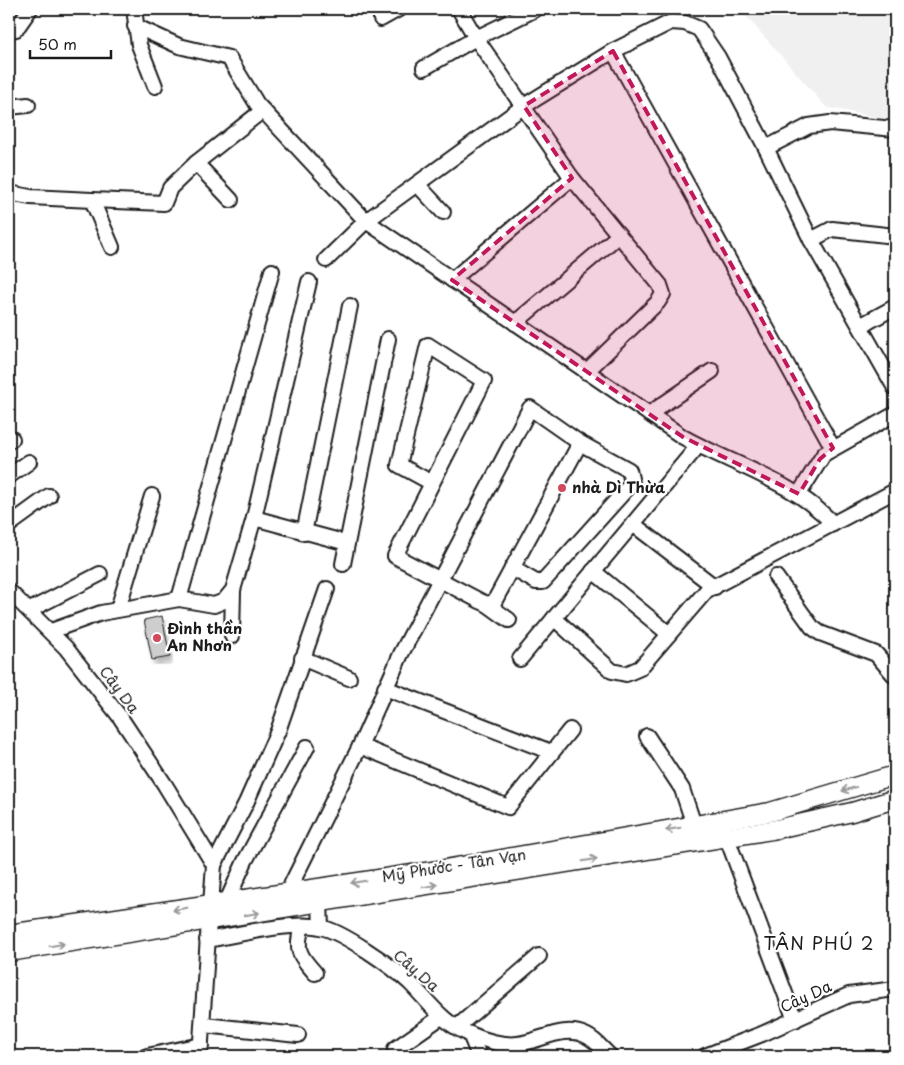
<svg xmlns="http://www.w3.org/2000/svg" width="904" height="1065" font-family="'Playpen Sans',sans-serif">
	<defs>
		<filter id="shadow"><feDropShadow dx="3" dy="5.5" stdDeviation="2.5" flood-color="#0004"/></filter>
	</defs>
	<rect width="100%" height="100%" fill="#fff"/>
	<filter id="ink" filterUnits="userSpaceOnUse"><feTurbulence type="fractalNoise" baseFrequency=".02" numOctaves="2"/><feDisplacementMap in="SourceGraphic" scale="10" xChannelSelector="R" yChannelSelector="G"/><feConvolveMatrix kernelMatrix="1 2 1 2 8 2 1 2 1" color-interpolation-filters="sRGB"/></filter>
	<g filter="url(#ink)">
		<!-- built -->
		<polygon fill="#f0f0f0" points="740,9 895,9 895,121 826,107"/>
		<!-- building -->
		<polygon fill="#cecece" stroke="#1c1c1c" filter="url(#shadow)" points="162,616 170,657 152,660 144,620"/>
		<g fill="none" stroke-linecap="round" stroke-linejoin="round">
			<defs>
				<g id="minor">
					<polyline points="134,9 139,45 155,86"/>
					<polyline points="459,9 476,38 572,178 660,285 663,294 658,302 586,372"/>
					<polyline points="381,19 399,9"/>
					<path d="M135,26l44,20 50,12 28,46 109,117 317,216c48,27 114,46 150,87"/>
					<polyline points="9,30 16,29 30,9"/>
					<polyline points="613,51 833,448"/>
					<polyline points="424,68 476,38 536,9"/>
					<polyline points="9,107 28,105"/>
					<polyline points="766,148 809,126 830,123 895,129"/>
					<polyline points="196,163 231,200"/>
					<polyline points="417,184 443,212"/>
					<polyline points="9,193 30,197 92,200 112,247"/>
					<polyline points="92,200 164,203 170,188 196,163 262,111"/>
					<polyline points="811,240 832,229 895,236"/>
					<polyline points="326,260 366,221 524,106 613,51 671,22 685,23 699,29 718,57 766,148 811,240 895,388"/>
					<polyline points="452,280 572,178"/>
					<polyline points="515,323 619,235"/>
					<polyline points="862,325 895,307"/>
					<polyline points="649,414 712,371"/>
					<polyline points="9,441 12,439"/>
					<polyline points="9,476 29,462"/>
					<polyline points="432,483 399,465 428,345 484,381 395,556 480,601 487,604 494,602 580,443"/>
					<polyline points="799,494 824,454 895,414"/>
					<polyline points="254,518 347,543"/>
					<polyline points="633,524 715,587"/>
					<polyline points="9,525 49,496"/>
					<polyline points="304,533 350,306"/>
					<polyline points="343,564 388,339"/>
					<polyline points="593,571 669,634"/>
					<polyline points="776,577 812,627 820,633 876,654 895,676"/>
					<polyline points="9,591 66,648 120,717 165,785 214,865 211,904"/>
					<polyline points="179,599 272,271"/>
					<polyline points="487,604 509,620"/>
					<polyline points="118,609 152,496"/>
					<polyline points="30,610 100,574"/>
					<polyline points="554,618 612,671 626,674 640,668 707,590 895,491"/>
					<polyline points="51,631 101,613 179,599 214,605 224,601 233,590 254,518 309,282"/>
					<polyline points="232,636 233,590"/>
					<polyline points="302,658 349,678"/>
					<polyline points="520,659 698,446"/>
					<polyline points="385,688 551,752"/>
					<polyline points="647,736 682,789 694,825"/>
					<polyline points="360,746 508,807 570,730"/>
					<polyline points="727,838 795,1020"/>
					<polyline points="214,865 246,803 278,731 327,589"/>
					<polyline points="287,893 360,746 401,654 530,408 580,443 629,470 632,483 543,582 536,582 512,568"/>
					<polyline points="227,901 245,861 307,747"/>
					<polyline points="320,903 321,927"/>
					<path d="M302,926c-7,24 -3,29 13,47"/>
					<path d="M207,940c30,-5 84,-19 113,-13 22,4 73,40 90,56 19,19 33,41 60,51 13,6 33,12 48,10 23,-3 46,-20 69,-8 10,5 16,14 23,20"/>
					<polyline points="204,1025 298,1035"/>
					<polyline points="457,1027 539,956"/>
					<polyline points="470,1034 479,1056"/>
					<polyline points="395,1049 441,1017"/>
					<polyline points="147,1056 201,1045"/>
					<polyline points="200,1056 209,921"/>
					<polyline points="705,1056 762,1034 849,995 895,989"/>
				</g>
				<g id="major">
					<polyline points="9,934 439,870 770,812 895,775"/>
					<polyline points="9,952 772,830 852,812 895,799"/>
				</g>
			</defs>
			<!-- minor casing -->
			<use href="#minor" stroke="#1c1c1c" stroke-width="18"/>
			<!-- major casing -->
			<use href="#major" stroke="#1c1c1c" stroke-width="21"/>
			<!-- minor -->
			<use href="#minor" stroke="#fff" stroke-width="14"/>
			<!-- major -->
			<use href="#major" stroke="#fff" stroke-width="18"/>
		</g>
		<!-- one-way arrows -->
		<defs><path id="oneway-shaft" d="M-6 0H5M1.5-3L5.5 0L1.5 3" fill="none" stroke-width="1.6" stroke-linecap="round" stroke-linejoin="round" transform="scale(1.25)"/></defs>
		<g stroke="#999">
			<use href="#oneway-shaft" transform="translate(849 789) rotate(164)"/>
			<use href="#oneway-shaft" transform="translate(673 829) rotate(170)"/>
			<use href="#oneway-shaft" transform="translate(590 860) rotate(-9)"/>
			<use href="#oneway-shaft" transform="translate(358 882) rotate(171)"/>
			<use href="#oneway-shaft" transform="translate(430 886) rotate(-9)"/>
			<use href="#oneway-shaft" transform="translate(180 909) rotate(171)"/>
			<use href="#oneway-shaft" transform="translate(252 914) rotate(-9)"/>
			<use href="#oneway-shaft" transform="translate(57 945) rotate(-9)"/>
		</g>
	</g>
	<!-- marked area -->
	<path fill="#c2185b" fill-opacity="0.2" stroke="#c2185b" stroke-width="4" stroke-dasharray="10 6" stroke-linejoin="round" d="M613,51l220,397 -13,11 -21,35 -116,-57 -231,-157 120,-102 -48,-72z"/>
	<!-- markers -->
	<g fill="#d1495b" stroke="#fff" stroke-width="2">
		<circle cx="562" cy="488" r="5"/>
		<circle cx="157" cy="638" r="5"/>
	</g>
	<g text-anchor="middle" stroke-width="4.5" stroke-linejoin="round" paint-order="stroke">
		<!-- poi labels -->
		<g font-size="15" font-weight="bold" fill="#1c1c1c" stroke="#fff" text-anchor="start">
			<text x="572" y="493">nhà Dì Thừa</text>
			<text x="167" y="634">Đình thần<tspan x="167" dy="17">An Nhơn</tspan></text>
		</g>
		<!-- street labels -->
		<g font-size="15" fill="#1c1c1c" stroke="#fff">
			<text transform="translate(119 690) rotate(53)" y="5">Cây Da</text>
			<text transform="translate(454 866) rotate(-9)" y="5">Mỹ Phước - Tân Vạn</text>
			<text transform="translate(416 971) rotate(41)" y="5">Cây Da</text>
			<text transform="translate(806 997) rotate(-25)" y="5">Cây Da</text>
		</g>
		<!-- quarter labels -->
		<g font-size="18" letter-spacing="1" fill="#1c1c1c" stroke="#fff">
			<text x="819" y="950">TÂN PHÚ 2</text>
		</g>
	</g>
	<!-- margin -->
	<rect width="904" height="1065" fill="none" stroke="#fff" stroke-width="30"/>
	<rect x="15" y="15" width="874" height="1035" fill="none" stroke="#1c1c1c" stroke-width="2" filter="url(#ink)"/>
	<!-- scale -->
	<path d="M30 50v8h81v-8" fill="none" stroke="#1c1c1c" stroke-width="2.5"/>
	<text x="38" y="50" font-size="15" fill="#1c1c1c" stroke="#ffffff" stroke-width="4" paint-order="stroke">50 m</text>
</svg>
